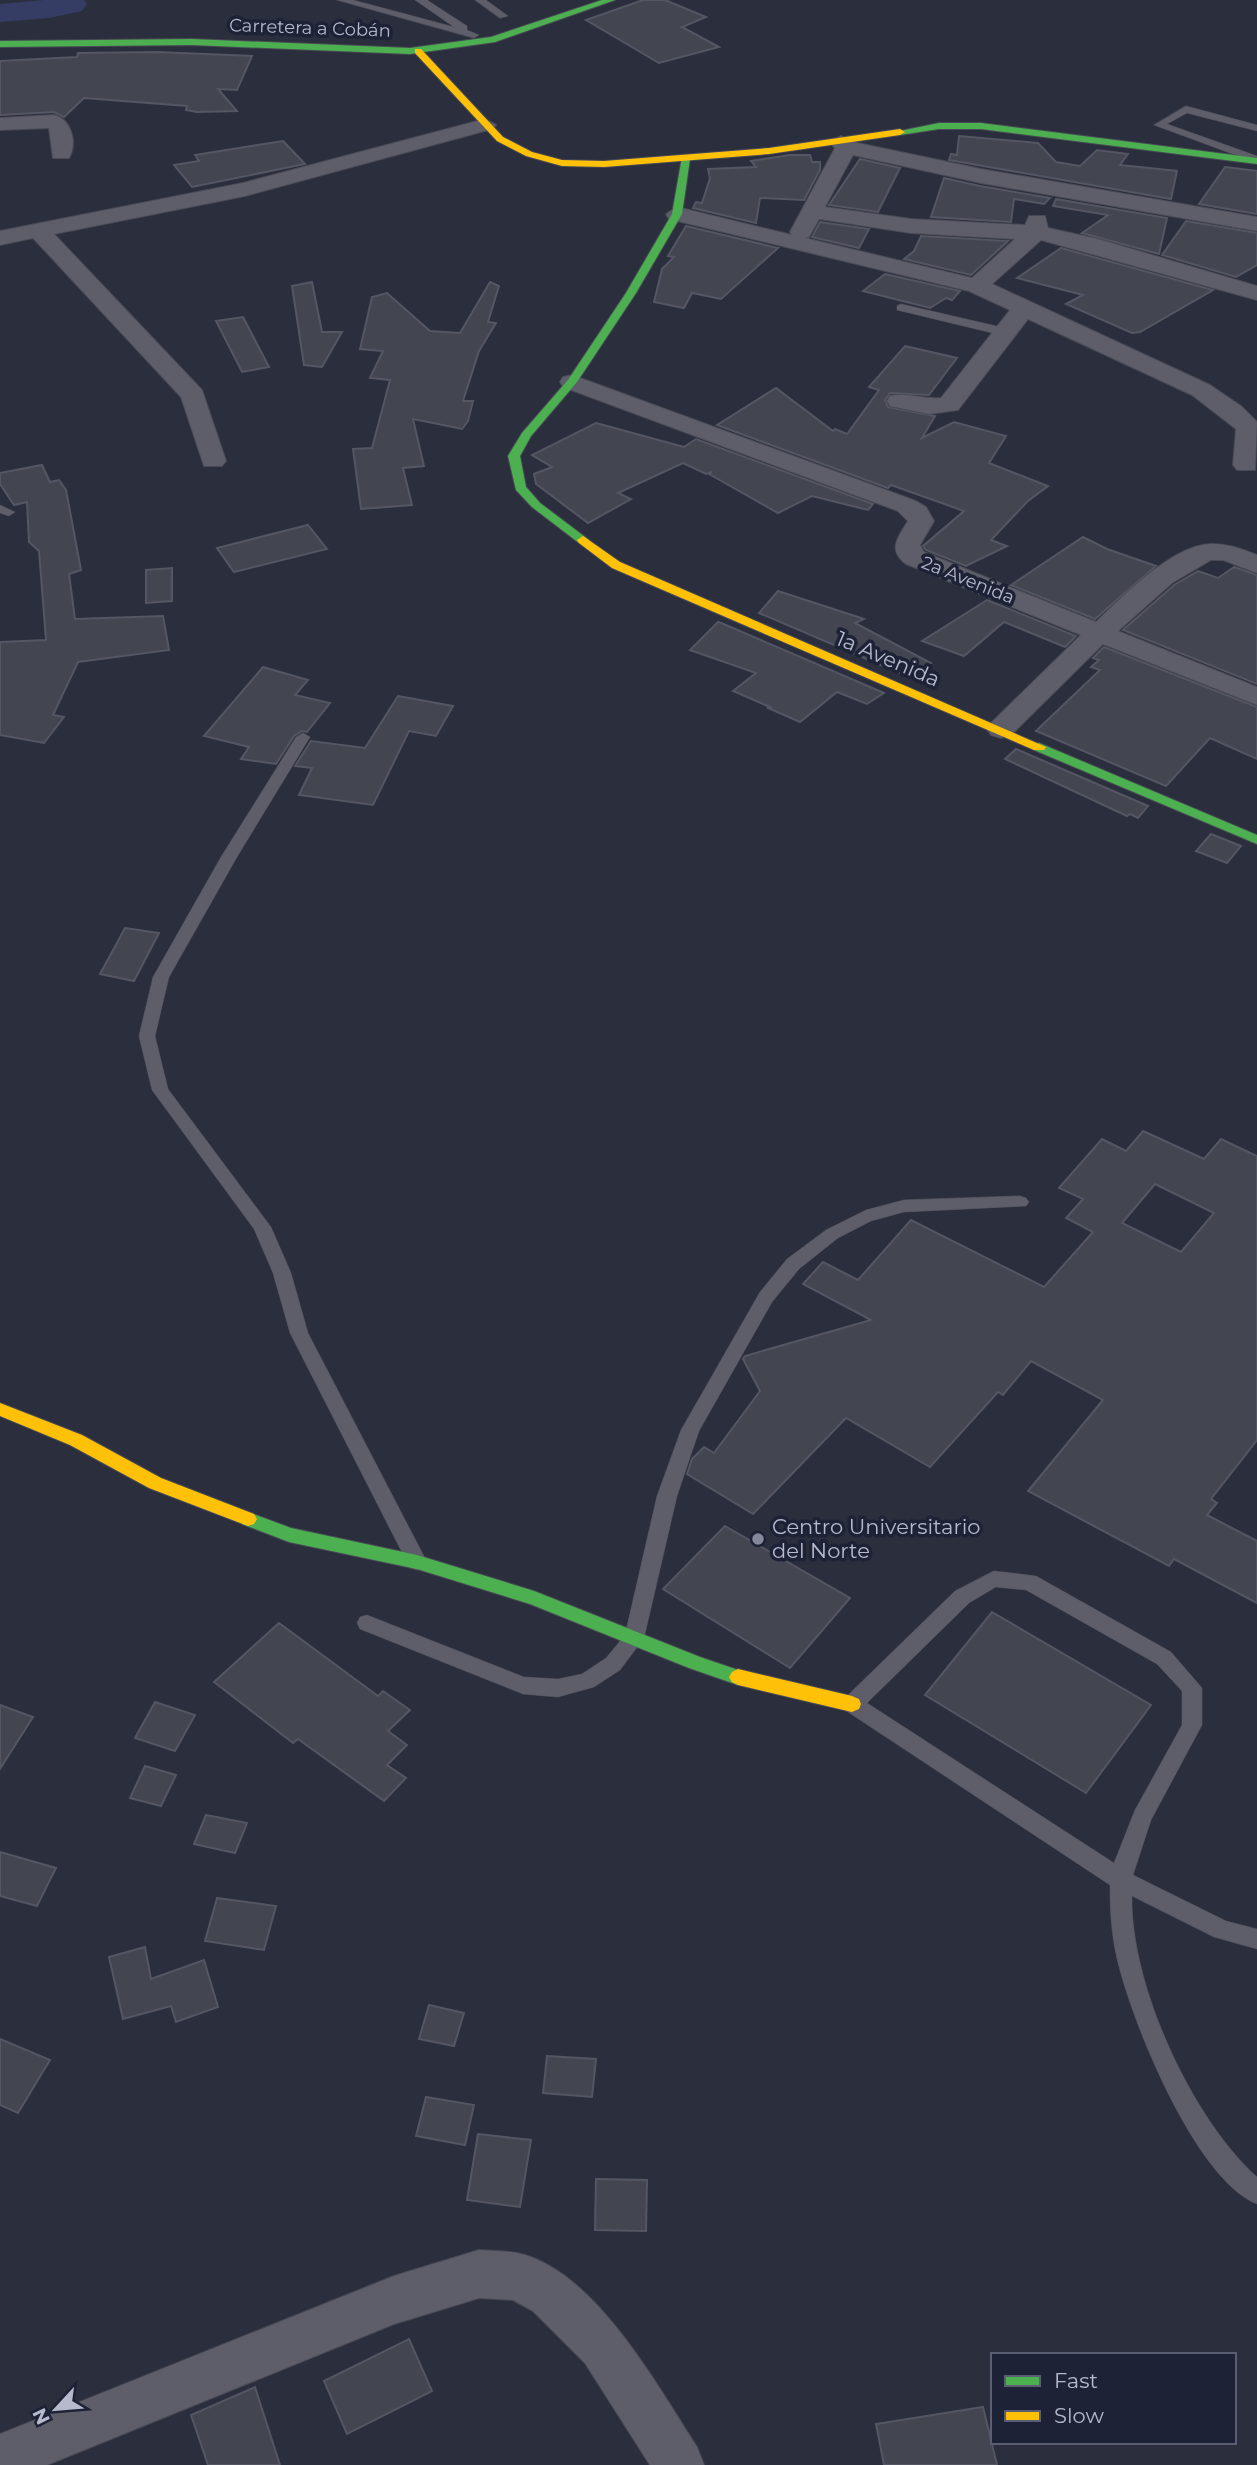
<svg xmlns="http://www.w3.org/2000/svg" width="1257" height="2465" font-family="Montserrat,sans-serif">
	<rect width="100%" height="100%" fill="#2b2e3c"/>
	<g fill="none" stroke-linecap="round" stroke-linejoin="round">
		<!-- river -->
		<polygon fill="#363d64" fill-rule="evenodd" points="44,0 84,0 87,4 82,11 49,18 0,22 0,4"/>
	</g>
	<!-- building -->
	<g fill="#434651" stroke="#545663" stroke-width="2" fill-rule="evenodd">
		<polygon points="643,0 665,0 706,17 682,27 719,47 659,63 586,20"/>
		<polygon points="157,52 252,56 237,90 218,89 237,111 197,112 186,110 187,106 84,98 64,117 54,112 0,115 0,61 77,57 78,53"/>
		<polygon points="959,136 1038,143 1056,162 1080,166 1097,150 1128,154 1120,165 1177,171 1171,199 949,160 951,154 957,155"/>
		<polygon points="283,141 305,164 192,187 174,165 199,161 195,155"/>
		<polygon points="790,155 810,155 812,162 820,162 820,170 804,200 760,198 756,223 693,208 696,202 702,203 710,178 708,169 756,167 751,161"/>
		<polygon points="860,159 900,168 878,212 829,205"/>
		<polygon points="1225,167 1257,171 1257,214 1199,204"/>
		<polygon points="944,178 980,186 1050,198 1044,204 1014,199 1011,222 931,217"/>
		<polygon points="1056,199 1167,218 1159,254 1082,233 1108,215 1053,206"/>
		<polygon points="1186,221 1257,233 1257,265 1236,277 1162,255"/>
		<polygon points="820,222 869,229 859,248 812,237"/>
		<polygon points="686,226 778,248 721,299 692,293 684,308 654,302 662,269 674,257 668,256"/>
		<polygon points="921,236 1008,241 971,275 904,259 914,251"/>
		<polygon points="1061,248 1213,290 1140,332 1132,333 1066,304 1083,295 1017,278"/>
		<polygon points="885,274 960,291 952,300 946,298 930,308 863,291"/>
		<polygon points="312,282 322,332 342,332 322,367 304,365 292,286"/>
		<polygon points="490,282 499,286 488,322 496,323 479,351 463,401 473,401 468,421 462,429 413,419 424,466 403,468 412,505 361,509 353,449 372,448 390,380 370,378 383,351 360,349 372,297 387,293 430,331 460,333"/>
		<polygon points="243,317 269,367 242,372 216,321"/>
		<polygon points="905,346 957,358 929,395 890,393 885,400 888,407 935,416 922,438 954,422 1006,436 989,463 1048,486 1028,501 991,540 1007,546 966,566 926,550 923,546 964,511 891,485 888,488 717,425 776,388 833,431 835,429 847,434 879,390 869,387"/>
		<polygon points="596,423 684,447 696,439 873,504 868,510 812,496 778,513 709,474 712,472 706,474 683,463 618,493 631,499 588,523 536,484 534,474 552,467 532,455"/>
		<polygon points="42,465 50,482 59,480 66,490 81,570 69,574 75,619 163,616 169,650 78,662 53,715 64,717 44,743 0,735 0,642 46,640 39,551 29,542 27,502 14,505 0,484 0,473"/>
		<polygon points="308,525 327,549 234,572 217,548"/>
		<polygon points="1083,537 1107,549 1156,566 1095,619 1011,585"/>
		<polygon points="1234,567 1257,575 1257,684 1123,630 1174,585 1198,571 1218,578"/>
		<polygon points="172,568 172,601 146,603 146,570"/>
		<polygon points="778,591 864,619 855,623 931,663 909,677 759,613"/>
		<polygon points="987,600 1076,636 1065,647 1004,622 964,656 922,641"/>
		<polygon points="718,622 719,622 884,693 867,704 837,692 800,722 768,708 770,707 733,691 756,673 690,650"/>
		<polygon points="1104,647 1257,707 1257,759 1210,738 1166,786 1036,731 1100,670 1091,667 1099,660 1093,658"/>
		<polygon points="263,667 308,680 295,695 330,703 307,732 302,731 294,736 276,764 241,759 249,747 204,736"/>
		<polygon points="398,696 453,706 436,736 409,731 373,805 299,795 312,768 295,766 311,741 365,748"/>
		<polygon points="1016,749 1148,806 1138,818 1130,814 1127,816 1005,759"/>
		<polygon points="1211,834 1241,846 1227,863 1196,851"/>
		<polygon points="125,928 159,933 134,981 100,974"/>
		<path d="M1143,1131l61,28 17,-20 36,17v284l-46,59 6,4 -10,12 50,26v62l-83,-44 -5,7 -141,-75 75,-91 -72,-39 -28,34 -5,-3 -68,75 -84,-49 -93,96 -66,-40 5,-15 12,-12 10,6 46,-62 -17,-32 2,-3 126,-36 -68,-36 20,-22 35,18 53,-60 133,67 49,-55 -27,-14 17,-19 -24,-11 43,-49 24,12zM1155,1184l59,29 -33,39 -59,-29z"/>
		<polygon points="725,1526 850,1598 790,1668 663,1589"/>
		<polygon points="992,1612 1151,1705 1086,1793 925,1695"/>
		<polygon points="279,1623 378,1696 383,1691 410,1710 388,1731 407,1745 387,1765 406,1778 384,1801 298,1739 293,1743 214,1682"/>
		<polygon points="155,1702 195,1715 175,1751 135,1738"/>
		<polygon points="0,1705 33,1717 0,1769"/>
		<polygon points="145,1766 176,1775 161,1806 130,1798"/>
		<polygon points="206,1815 247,1823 235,1853 194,1844"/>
		<polygon points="0,1852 56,1868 37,1906 0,1896"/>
		<polygon points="217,1898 276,1906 264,1950 205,1941"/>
		<polygon points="145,1947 151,1979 204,1960 218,2007 176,2022 171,2006 123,2019 109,1957"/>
		<polygon points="429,2005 464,2013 454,2046 419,2039"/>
		<polygon points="0,2039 50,2060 18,2113 0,2105"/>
		<polygon points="547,2056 596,2059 592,2097 543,2093"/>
		<polygon points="426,2097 474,2105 465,2145 416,2136"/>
		<polygon points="478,2134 531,2140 520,2207 467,2200"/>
		<polygon points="596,2179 647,2180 646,2231 595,2230"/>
		<polygon points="409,2339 432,2391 347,2434 324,2381"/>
		<polygon points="255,2387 280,2465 208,2465 191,2415"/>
		<polygon points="983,2407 997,2465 884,2465 876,2424"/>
	</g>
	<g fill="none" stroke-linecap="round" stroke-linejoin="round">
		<defs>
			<g id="lane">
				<polygon points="337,0 353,0 454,27 415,0 427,0 467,26 467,30 479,35 474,38"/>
				<polygon points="475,0 486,0 508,16 500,18"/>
				<polygon points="1186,106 1257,125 1257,131 1187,113 1167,124 1257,156 1257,163 1154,125"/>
				<polygon points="901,304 1009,329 1011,332 1005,336 897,310 897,306"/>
				<polygon points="0,505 15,512 9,516 0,513"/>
				<polygon points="303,733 310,737 237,857 169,977 155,1036 168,1089 271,1227 291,1273 308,1333 427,1562 424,1568 417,1570 410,1568 290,1333 273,1273 254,1229 152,1090 139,1036 153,977 221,857 296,737"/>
				<polygon points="1020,1196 1026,1198 1029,1202 1026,1206 904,1212 871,1221 838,1238 799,1269 772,1302 699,1431 677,1496 644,1638 620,1670 594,1687 558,1697 523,1694 360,1629 357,1623 360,1617 367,1615 524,1677 558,1679 582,1674 606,1658 625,1635 657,1496 681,1430 760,1292 787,1259 826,1230 866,1210 904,1200"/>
				<path d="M994,1571l42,5 135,76 31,36v37l-51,95 -18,55 93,46 31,8v20l-43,-12 -82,-41c-2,88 60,223 125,281v27c-62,-24 -128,-188 -141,-250 -5,-24 -6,-46 -6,-69l-265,-175 -3,-6 3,-6 110,-107zM996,1587l30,3 131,74 25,27v34l-47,85 -21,53 -247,-160 102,-100z"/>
			</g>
			<g id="street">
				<path d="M54,115c17,4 24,28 15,43h-16l-4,-30 -49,2v-12z"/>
				<polygon points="485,119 496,125 492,129 245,196 54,234 202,390 226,461 222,466 204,466 181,397 33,238 0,245 0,231 243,183"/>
				<path d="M841,136l12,6 128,27 276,48v14l-276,-48 -128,-28 -28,52 86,12 114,6 4,-9h16l3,12 50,11 159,47v14l-216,-60 -49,44 218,101 31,21 16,16 -2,48h-18l-4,-5 3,-36 -44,-34 -164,-76 -70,91 -29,4 -39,-8 -3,-5 3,-5c17,-4 34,4 51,2l69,-88 -41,-19 -300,-72 -3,-5 11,-7 115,28 -2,-3 45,-84 -5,-6zM819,219l92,14 104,6 -43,39 -167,-40 4,-1z"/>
				<path d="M572,375l344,126 10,6 8,14 -14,24 4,7 172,70c28,-26 75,-76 114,-78 16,-1 33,5 47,11v18l-34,-13h-12l-39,23 -54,48 139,56v18l-154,-61 -92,91 -10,3 -10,-3 -4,-6 4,-6 90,-88 -175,-71c-19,-14 -8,-27 2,-43l-10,-10 -335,-124 -3,-5 3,-5z"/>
				<path d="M479,2250c12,1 26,1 38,3 77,16 140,133 180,194l7,18h-54l-65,-102 -52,-52 -20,-11 -34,-2 -85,26 -347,141h-47v-31l394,-158z"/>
			</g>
			<g id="fast">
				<polygon points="602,0 615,0 495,42 410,54 192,45 0,47 0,41 192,39 410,48 491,37"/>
				<polygon points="939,123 981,123 1257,158 1257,164 981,129 939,129 900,135 895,132"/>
				<polygon points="682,157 690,159 682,214 636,293 577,382 531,436 520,456 526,487 540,503 589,540 587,543 579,543 532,507 516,490 508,456 522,433 568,380 626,293 672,214"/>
				<polygon points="1039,743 1257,835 1257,844 1034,750 1032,747"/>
				<polygon points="248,1512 291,1528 417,1555 534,1591 700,1657 744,1672 747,1677 744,1682 738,1685 689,1668 530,1604 417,1569 289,1542 242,1524 239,1519 242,1514"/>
			</g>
			<g id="slow">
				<polygon points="415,49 421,49 503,137 532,152 562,160 604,161 769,148 900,129 905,132 900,135 769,154 604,167 562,166 526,156 497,141 415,53"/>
				<polygon points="583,536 620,562 1046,747 1044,750 1034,750 612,568 579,543 577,540"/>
				<polygon points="0,1403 82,1435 161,1478 254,1514 257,1519 254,1524 248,1526 149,1488 70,1445 0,1416"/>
				<polygon points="738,1669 852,1696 859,1699 861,1704 859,1709 852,1712 738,1685 732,1682 729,1677 732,1672"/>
			</g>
		</defs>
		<!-- lane casing -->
		<use href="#lane" stroke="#484a55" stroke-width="1"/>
		<!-- street casing -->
		<use href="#street" stroke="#484a55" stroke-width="2"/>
		<!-- fast casing -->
		<use href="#fast" stroke="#484a55" stroke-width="2"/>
		<!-- slow casing -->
		<use href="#slow" stroke="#484a55" stroke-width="2"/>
		<!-- lane -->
		<use href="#lane" fill="#5d5e69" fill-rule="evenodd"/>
		<!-- street -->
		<use href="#street" fill="#5d5e69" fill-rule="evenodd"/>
		<!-- fast -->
		<use href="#fast" fill="#4caf50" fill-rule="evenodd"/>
		<!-- slow -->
		<use href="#slow" fill="#ffc107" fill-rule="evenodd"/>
	</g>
	<!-- markers -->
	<circle fill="#86889a" stroke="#1e2237" stroke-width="2.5" cx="758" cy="1539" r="7"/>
	<g text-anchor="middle" stroke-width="7" stroke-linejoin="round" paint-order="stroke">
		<!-- far-street labels -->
		<g font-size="18" fill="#b7b9cc" stroke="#1e2237">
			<text transform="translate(310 28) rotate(2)" y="6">Carretera a Cobán</text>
			<text transform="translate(968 580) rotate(22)" y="6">2a Avenida</text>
		</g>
		<!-- street labels -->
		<g font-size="21" fill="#b7b9cc" stroke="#1e2237">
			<text transform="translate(888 659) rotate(23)" y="7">1a Avenida</text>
		</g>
		<!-- poi labels -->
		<g font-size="21" fill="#b7b9cc" stroke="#1e2237" text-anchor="start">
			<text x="772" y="1534">Centro Universitario<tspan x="772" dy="24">del Norte</tspan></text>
		</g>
	</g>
	<!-- legend -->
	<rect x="991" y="2353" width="245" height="91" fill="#1e2237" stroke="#5b5e73" stroke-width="2"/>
	<rect x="1005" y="2376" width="35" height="10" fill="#4caf50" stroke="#5b5e73" stroke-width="2"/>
	<text x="1054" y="2388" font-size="21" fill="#b7b9cc">Fast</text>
	<rect x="1005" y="2411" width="35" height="10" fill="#ffc107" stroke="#5b5e73" stroke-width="2"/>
	<text x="1054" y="2423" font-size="21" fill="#b7b9cc">Slow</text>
	<!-- north arrow -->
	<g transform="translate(56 2409) rotate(244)" stroke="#1e2237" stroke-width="5" paint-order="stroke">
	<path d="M0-5L12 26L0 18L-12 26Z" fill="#b7b9cc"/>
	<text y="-10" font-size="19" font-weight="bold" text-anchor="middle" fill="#b7b9cc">N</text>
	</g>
</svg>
